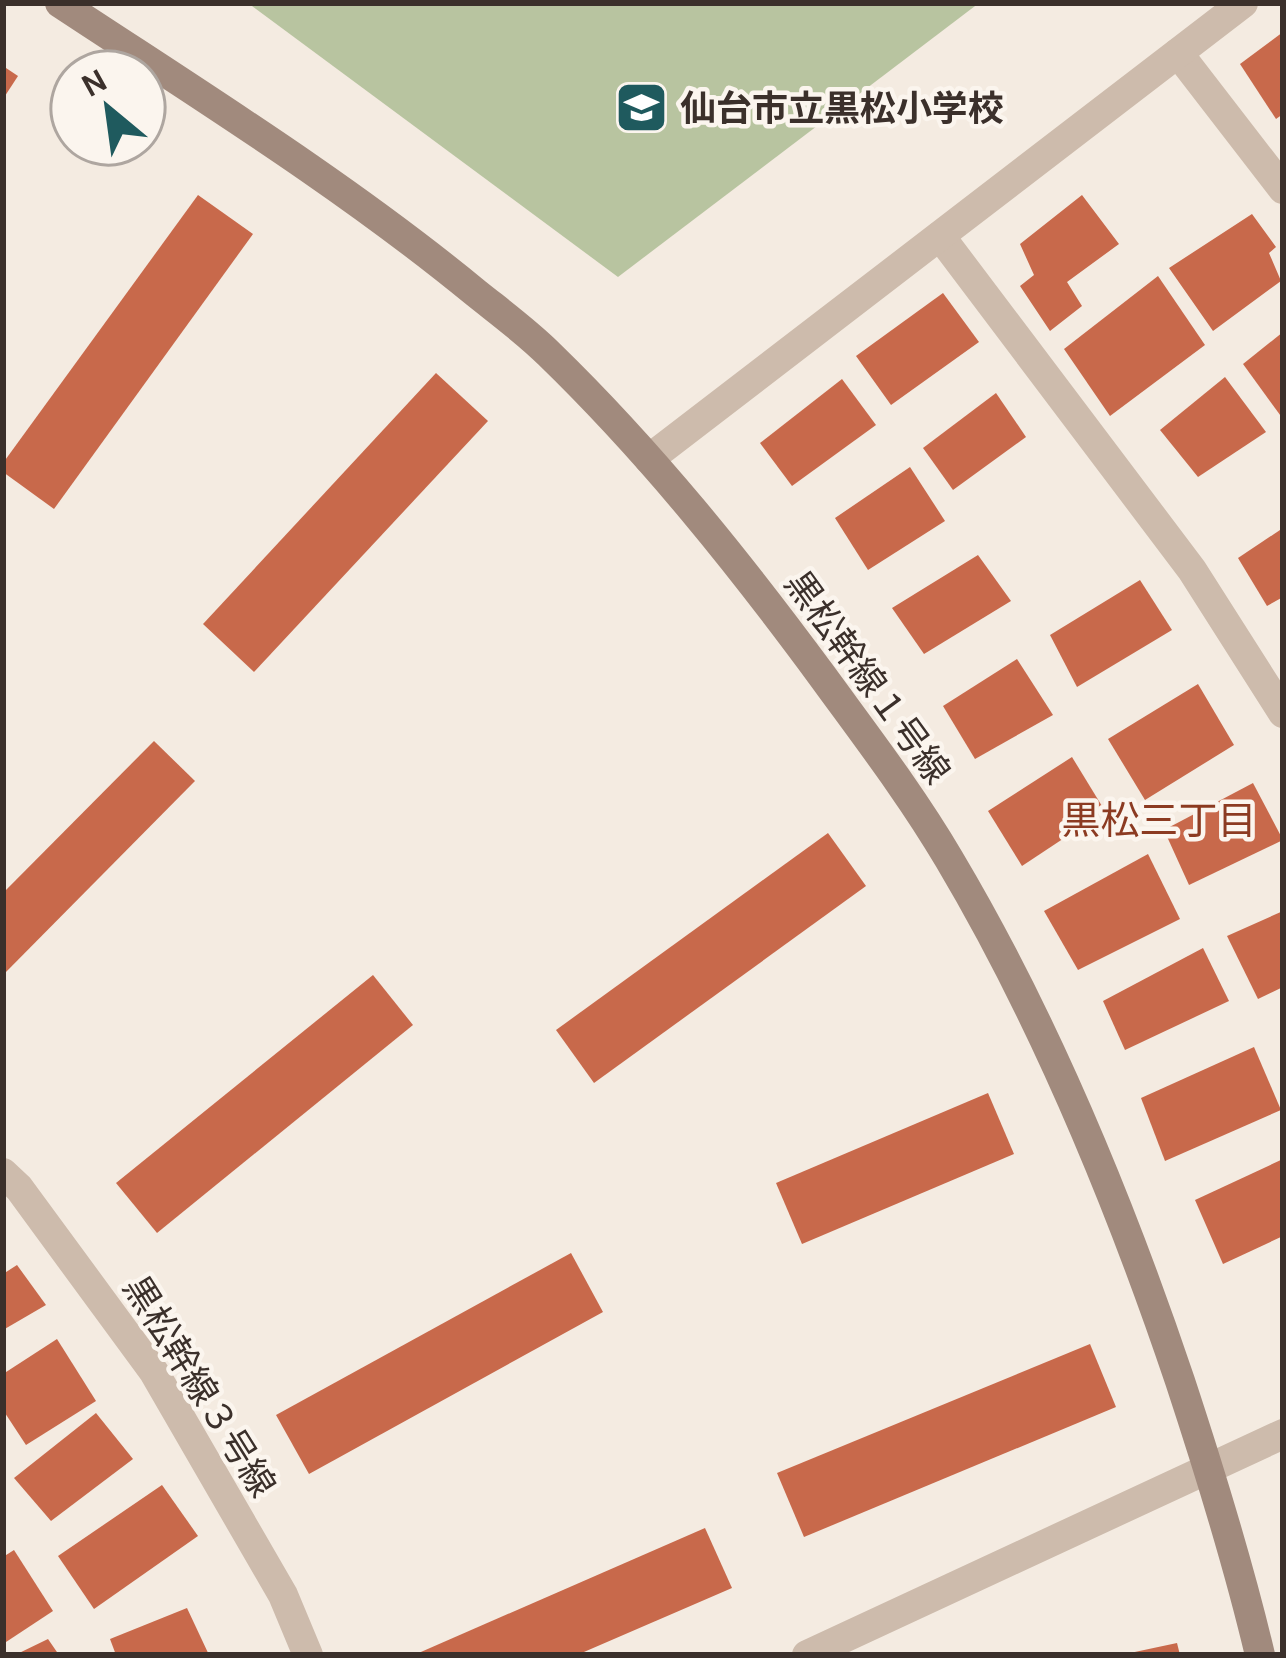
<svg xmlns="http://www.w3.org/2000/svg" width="1286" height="1658" font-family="Karla,'Noto Sans JP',sans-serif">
	<rect width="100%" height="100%" fill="#f4ebe1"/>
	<!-- green -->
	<polygon fill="#b8c4a0" points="248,3 979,3 618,277"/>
	<!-- building -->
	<g fill="#c8694b">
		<polygon points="1283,32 1283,114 1276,119 1240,64"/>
		<polygon points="3,66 18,76 3,99"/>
		<polygon points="198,195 253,234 54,509 3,472 3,463"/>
		<polygon points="1082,195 1119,244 1067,282 1082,306 1050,331 1020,286 1034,275 1020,244"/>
		<polygon points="1252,214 1276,247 1269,253 1281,281 1213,331 1169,268"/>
		<polygon points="1158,276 1205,345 1110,416 1064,349"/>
		<polygon points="943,293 979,342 891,405 856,356"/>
		<polygon points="1283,332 1283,419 1243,364"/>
		<polygon points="436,373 488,421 254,672 203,624"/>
		<polygon points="1225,377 1266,432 1198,477 1160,430"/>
		<polygon points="842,379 876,425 792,486 760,443"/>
		<polygon points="996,393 1026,437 953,490 923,448"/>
		<polygon points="910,467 945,521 868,570 835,518"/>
		<polygon points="1283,528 1283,597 1267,606 1238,558"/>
		<polygon points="978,555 1011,601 924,654 892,608"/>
		<polygon points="1140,580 1172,630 1077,687 1050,635"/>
		<polygon points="1017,659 1053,715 975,759 943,706"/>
		<polygon points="1198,684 1234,745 1145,800 1108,739"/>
		<polygon points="154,741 195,781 3,975 3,893"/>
		<polygon points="1072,757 1105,811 1022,866 988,811"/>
		<polygon points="1253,783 1283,840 1189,885 1164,830"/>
		<polygon points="828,833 866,886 594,1083 556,1030"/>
		<polygon points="1148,854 1180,919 1078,970 1044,911"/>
		<polygon points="1283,911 1283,987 1258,999 1227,936"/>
		<polygon points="1203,948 1229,1001 1125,1050 1103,1001"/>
		<polygon points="373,975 413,1025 157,1233 116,1183"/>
		<polygon points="1254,1047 1281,1110 1165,1161 1141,1098"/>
		<polygon points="988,1093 1014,1154 802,1244 776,1183"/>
		<polygon points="1283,1159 1283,1236 1223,1264 1195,1200"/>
		<polygon points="571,1253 603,1312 309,1474 276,1415"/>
		<polygon points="17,1265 46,1305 3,1330 3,1274"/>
		<polygon points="57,1339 96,1401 26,1445 3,1410 3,1374"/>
		<polygon points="1090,1344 1116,1407 804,1537 777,1473"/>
		<polygon points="96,1413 133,1459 51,1521 14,1478"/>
		<polygon points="162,1485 198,1536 94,1609 58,1556"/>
		<polygon points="705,1528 732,1588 577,1655 414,1655"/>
		<polygon points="14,1550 53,1611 3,1644 3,1557"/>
		<polygon points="187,1608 209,1655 116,1655 110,1639"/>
		<polygon points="48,1639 59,1655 15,1655"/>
		<polygon points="1177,1643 1180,1655 1130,1655 1130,1653"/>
	</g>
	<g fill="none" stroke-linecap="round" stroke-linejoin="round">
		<!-- street -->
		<g stroke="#cdbbac" stroke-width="30">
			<polyline points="1178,53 1283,189"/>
			<polyline points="940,236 1192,570 1283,713"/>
			<polyline points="649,459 1243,3"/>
			<polyline points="3,1173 19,1188 154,1372 283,1595 308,1655"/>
			<polyline points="807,1655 1283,1434"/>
		</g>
		<!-- secondary -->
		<path stroke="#a18a7d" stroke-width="30" d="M60,3c141,93 286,183 416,290 25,20 51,39 73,61 102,99 190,209 274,323 43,59 89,119 126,182 97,163 171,344 231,522 30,91 58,181 80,274"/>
	</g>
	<!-- icons -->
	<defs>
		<symbol id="school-square" viewBox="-11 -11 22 22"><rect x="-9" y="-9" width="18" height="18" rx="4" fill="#1f5a5e" stroke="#fbf5ee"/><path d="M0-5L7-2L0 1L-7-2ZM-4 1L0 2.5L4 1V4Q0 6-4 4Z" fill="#fff"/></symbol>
	</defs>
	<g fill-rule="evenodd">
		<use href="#school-square" x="612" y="78" width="59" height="59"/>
	</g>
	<g text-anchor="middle" stroke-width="9" stroke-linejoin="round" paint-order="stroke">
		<!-- poi labels -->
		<g font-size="36" font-weight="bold" fill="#3b302b" stroke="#fbf5ee" text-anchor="start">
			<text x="680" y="121">仙台市立黒松小学校</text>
		</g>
		<!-- street labels -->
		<g font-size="36" fill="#3b302b" stroke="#fbf5ee">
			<text transform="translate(868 677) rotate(54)" y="13">黒松幹線１号線</text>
			<text transform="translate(200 1386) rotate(58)" y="13">黒松幹線３号線</text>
		</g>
		<!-- neighbourhood labels -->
		<g font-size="39" fill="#8c3b22" stroke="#fbf5ee">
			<text x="1159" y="834">黒松三丁目</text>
		</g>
	</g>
	<!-- border -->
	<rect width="1286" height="1658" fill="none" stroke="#3b302b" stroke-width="12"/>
	<!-- north arrow -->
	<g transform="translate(108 108) rotate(331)"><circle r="57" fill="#fbf5ee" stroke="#aea6a0" stroke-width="3"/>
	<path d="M0-9L21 45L0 30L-21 45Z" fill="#1f5a5e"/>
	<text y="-18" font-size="33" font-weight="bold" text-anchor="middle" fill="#3b302b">N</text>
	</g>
</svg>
